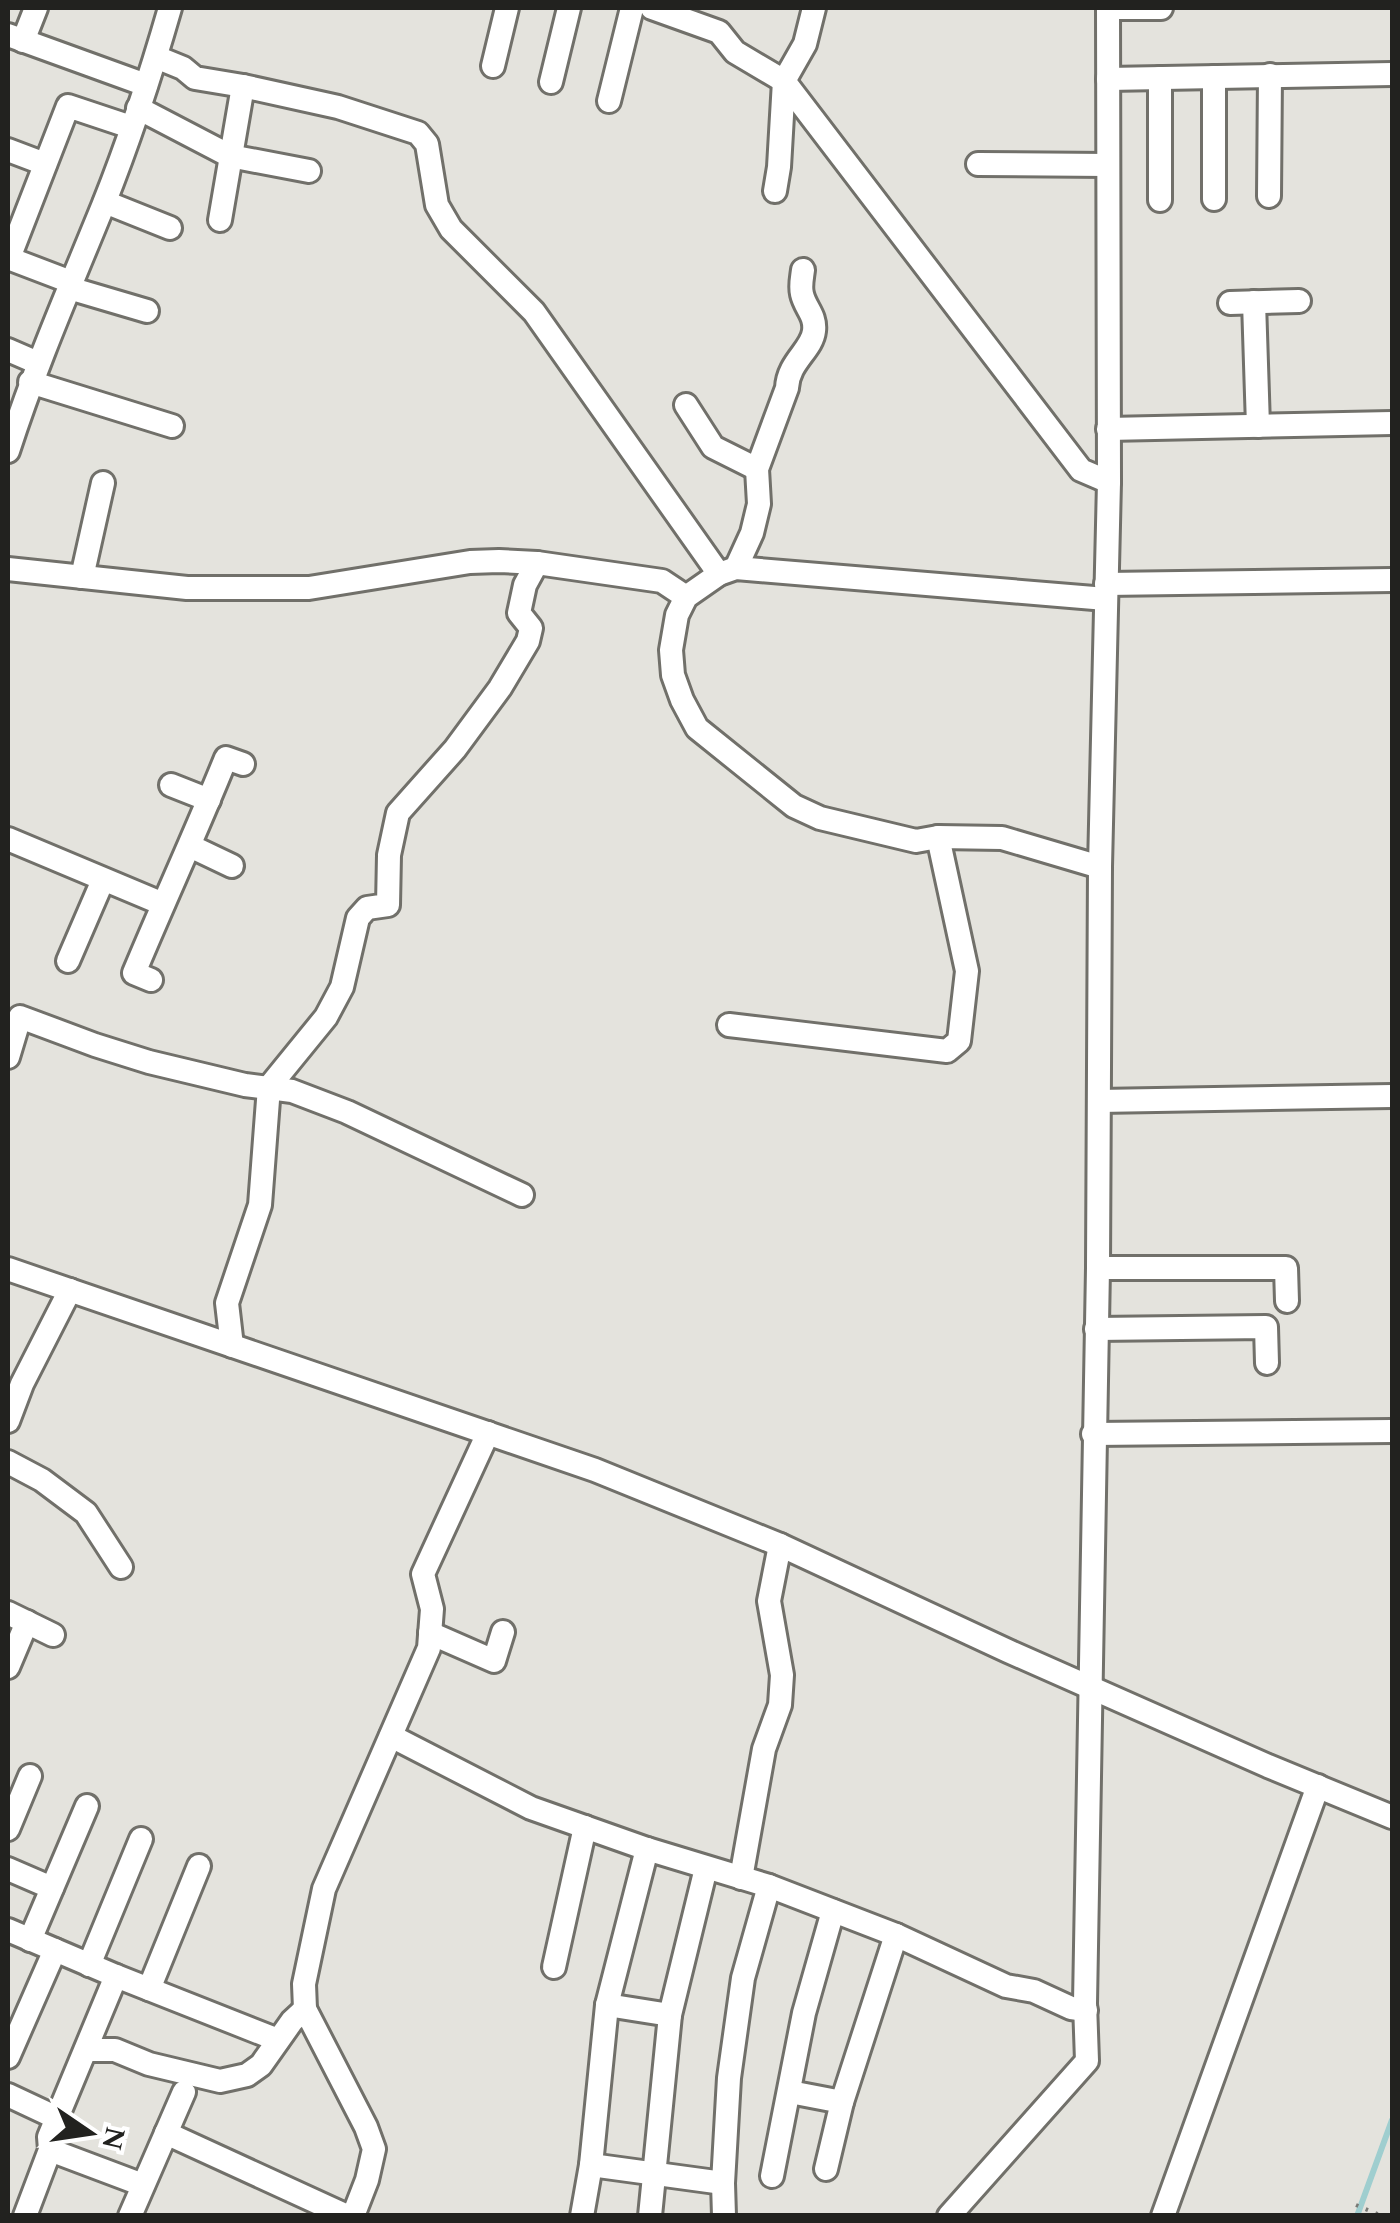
<svg xmlns="http://www.w3.org/2000/svg" width="1400" height="2223" font-family="Spectral,serif">
	<rect width="100%" height="100%" fill="#e4e3dd"/>
	<g fill="none" stroke-linecap="round" stroke-linejoin="round">
		<!-- stream -->
		<polyline stroke="#9fcecf" stroke-width="6" points="1357,2216 1392,2120"/>
		<defs>
			<g id="minor">
				<polyline points="652,8 719,32 735,52 784,81 1081,470 1109,482"/>
				<polyline points="1108,8 1161,8"/>
				<polyline points="8,35 146,85"/>
				<polyline points="23,41 36,8"/>
				<polyline points="156,57 183,68 195,78 243,86 338,107 418,133 427,144 437,205 451,229 534,312 719,574"/>
				<polyline points="493,66 507,8"/>
				<polyline points="1214,77 1214,199"/>
				<polyline points="1160,78 1160,200"/>
				<polyline points="1108,79 1392,74"/>
				<polyline points="551,82 569,8"/>
				<polyline points="609,101 632,8"/>
				<polyline points="138,108 230,156 309,171"/>
				<polyline points="8,150 45,164"/>
				<polyline points="978,164 1108,165"/>
				<polyline points="775,191 779,167 784,81 805,44 814,8"/>
				<polyline points="1269,196 1270,75"/>
				<polyline points="105,202 170,228"/>
				<polyline points="220,220 243,86"/>
				<polyline points="8,258 71,282"/>
				<polyline points="9,258 68,106 131,127"/>
				<polyline points="69,288 147,311"/>
				<polyline points="1254,302 1258,426"/>
				<polyline points="1230,303 1299,301"/>
				<polyline points="8,350 38,363"/>
				<polyline points="30,382 172,426"/>
				<polyline points="686,405 713,447 757,469"/>
				<polyline points="1108,429 1392,423"/>
				<path d="M8,451c27,-84 62,-164 95,-245 26,-65 48,-132 67,-198"/>
				<path d="M736,568l16,-35 7,-29 -2,-35 30,-81c1,-26 25,-38 27,-57 2,-16 -9,-23 -12,-37 -2,-8 0,-16 1,-24"/>
				<polyline points="8,569 187,588 309,588 470,562 499,561 537,563 662,581 686,597"/>
				<polyline points="82,577 103,483"/>
				<polyline points="1106,584 1392,580"/>
				<polyline points="171,785 209,800"/>
				<polyline points="8,839 163,904"/>
				<polyline points="190,846 232,866"/>
				<polyline points="1100,867 1002,838 938,837 916,841 820,818 794,806 697,728 682,700 673,675 671,650 677,615 686,597 719,574 736,568 1106,599"/>
				<polyline points="68,961 103,880"/>
				<path d="M151,980l-17,-7c30,-72 63,-143 92,-215l17,6"/>
				<polyline points="729,1025 947,1051 959,1041 967,971 938,837"/>
				<polyline points="8,1057 20,1017 95,1045 149,1062 245,1085 292,1091 347,1112 522,1195"/>
				<polyline points="1099,1101 1392,1096"/>
				<polyline points="1098,1268 1286,1268 1287,1301"/>
				<polyline points="8,1269 595,1470 780,1545 1008,1651 1268,1766 1392,1817"/>
				<polyline points="1096,1329 1266,1327 1267,1363"/>
				<polyline points="232,1346 227,1303 260,1205 269,1087 326,1017 342,987 358,918 367,908 388,905 389,855 398,813 455,749 500,688 528,641 531,628 519,613 525,585 537,563"/>
				<polyline points="8,1421 22,1384 70,1290"/>
				<polyline points="1093,1434 1392,1431"/>
				<polyline points="8,1462 42,1480 86,1513 121,1567"/>
				<polyline points="8,1613 53,1635"/>
				<polyline points="430,1633 494,1661 503,1632"/>
				<polyline points="8,1667 27,1622"/>
				<polyline points="391,1736 531,1808 647,1849 769,1886 896,1935 1006,1986 1034,1991 1071,2008 1086,2010"/>
				<polyline points="8,1829 30,1776"/>
				<polyline points="8,1869 52,1888"/>
				<polyline points="741,1878 764,1749 780,1705 782,1675 769,1601 780,1545"/>
				<polyline points="8,1930 116,1976 278,2040"/>
				<polyline points="30,1940 87,1806"/>
				<polyline points="89,1965 141,1839"/>
				<polyline points="554,1967 585,1827"/>
				<polyline points="149,1989 199,1866"/>
				<polyline points="607,2005 670,2015"/>
				<polyline points="86,2050 115,2050 149,2064 220,2081 247,2075 261,2065 292,2021 305,2009"/>
				<polyline points="8,2057 55,1950"/>
				<polyline points="790,2092 842,2102"/>
				<polyline points="8,2095 57,2118"/>
				<polyline points="166,2133 347,2216"/>
				<polyline points="50,2150 143,2185"/>
				<polyline points="591,2165 723,2183"/>
				<polyline points="826,2169 842,2102 896,1935"/>
				<polyline points="772,2176 804,2013 833,1911"/>
				<polyline points="25,2216 50,2150 49,2137 116,1976"/>
				<polyline points="130,2216 184,2092"/>
				<polyline points="353,2216 367,2180 374,2149 366,2127 305,2009 304,1984 324,1889 429,1648 432,1609 423,1574 488,1433"/>
				<polyline points="582,2216 591,2165 607,2005 647,1849"/>
				<polyline points="650,2216 670,2015 706,1868"/>
				<polyline points="724,2216 723,2183 729,2078 743,1978 769,1886"/>
				<polyline points="949,2216 1087,2061 1085,2003 1098,1268 1100,867 1109,482 1108,8"/>
				<polyline points="1163,2216 1318,1786"/>
			</g>
		</defs>
		<!-- minor casing -->
		<use href="#minor" stroke="#71706a" stroke-width="28"/>
		<!-- path -->
		<polyline stroke="#797975" stroke-width="4" stroke-dasharray="2.5 8" stroke-linecap="butt" points="1356,2205 1382,2216"/>
		<!-- minor -->
		<use href="#minor" stroke="#fff" stroke-width="22"/>
	</g>
	<!-- border -->
	<rect width="1400" height="2223" fill="none" stroke="#22221f" stroke-width="20"/>
	<!-- north arrow -->
	<g transform="translate(90 2133) rotate(103)" stroke="#ffffff" stroke-width="8" paint-order="stroke">
	<path d="M0-8L18 38L0 25L-18 38Z" fill="#22221f"/>
	<text y="-15" font-size="28" font-weight="bold" text-anchor="middle" fill="#22221f">N</text>
	</g>
</svg>
